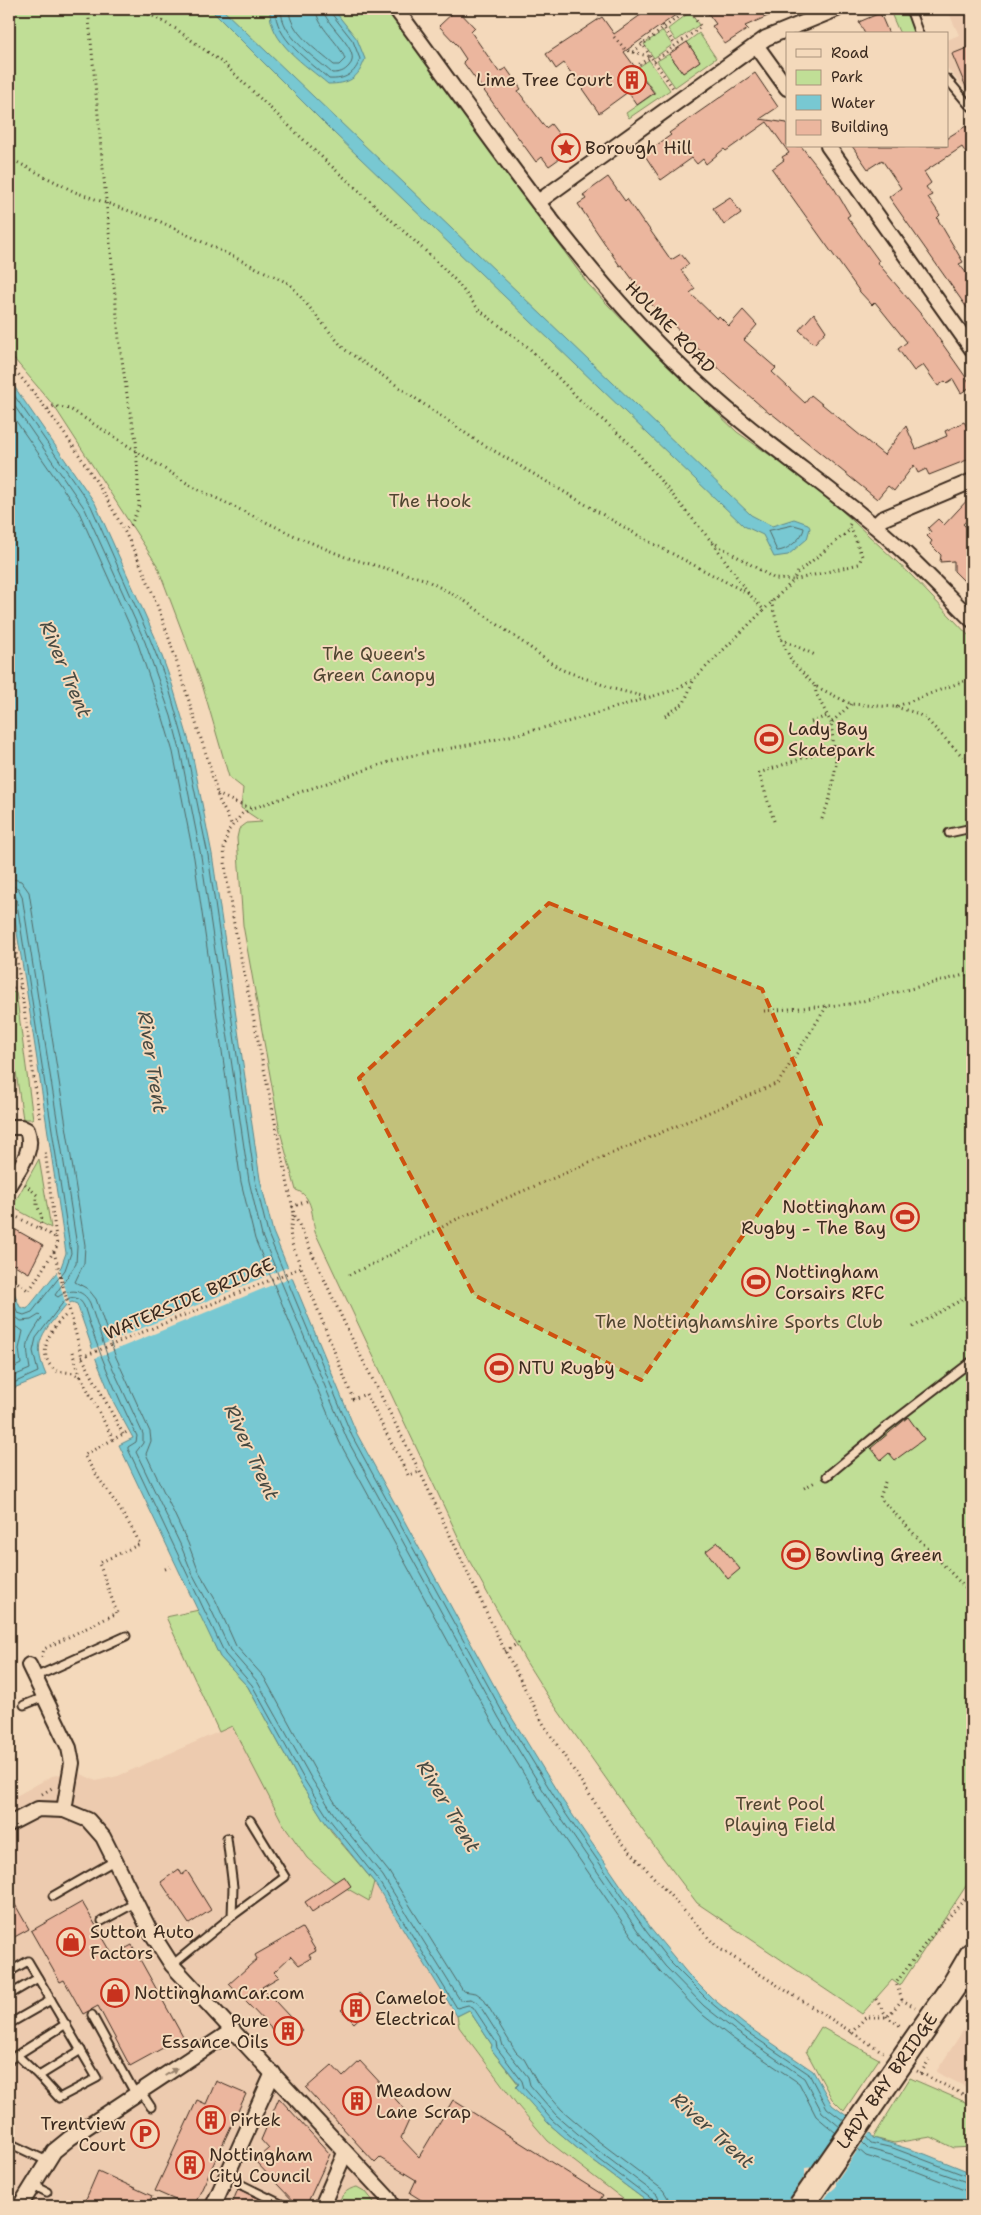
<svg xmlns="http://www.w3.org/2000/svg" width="981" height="2215" font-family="'Shantell Sans',sans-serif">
	<rect width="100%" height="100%" fill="#f4d9bb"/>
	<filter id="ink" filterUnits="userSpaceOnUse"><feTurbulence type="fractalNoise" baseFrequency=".02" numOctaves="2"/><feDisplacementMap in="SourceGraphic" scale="10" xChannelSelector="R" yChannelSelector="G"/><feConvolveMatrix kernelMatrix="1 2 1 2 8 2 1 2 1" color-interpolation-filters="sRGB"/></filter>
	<g filter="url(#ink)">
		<!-- built -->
		<g fill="#edcbaf">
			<polygon points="947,9 972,9 972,97 947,68 947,40 959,35"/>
			<polygon points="232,1726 369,1901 374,1882 457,2016 459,2027 517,2106 548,2141 632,2206 9,2206 9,1800 52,1776 75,1771 96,1781 118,1776"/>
			<polygon points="972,2017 972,2090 936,2072"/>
		</g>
		<!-- green -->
		<g fill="#c0de96" stroke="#7e845a">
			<path d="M9,9h376l10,11 193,264 61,64 88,84 60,42 42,34 72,67 61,64v1238l-72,109 -8,-6 -30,34 -165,-111 -49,-65 -101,-143 -22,-35 -55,-98 -155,-330c-3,-16 -2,-36 -19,-42l-16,-59 -37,-206 -6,-87 2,-9 8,-6 15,-1 -21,-14 2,-20 -14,-11 -27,-93 -45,-119 -103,-159 -45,-53z"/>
			<polygon points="896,9 905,9 916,34 900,34 890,11"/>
			<polygon points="690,12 699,25 676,41 668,29"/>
			<polygon points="663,31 672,45 654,58 644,44"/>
			<polygon points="699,33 716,58 675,87 657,61 669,54 683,73 700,61 687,42"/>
			<polygon points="649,60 670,90 629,118 626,113 655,93 637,68"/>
			<polygon points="16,992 33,1119 23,1119 9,1026 9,993"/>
			<polygon points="39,1159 51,1228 12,1207"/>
			<polygon points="199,1610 220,1657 248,1687 301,1784 331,1831 374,1882 369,1901 332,1880 307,1858 282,1822 232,1726 219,1732 166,1617"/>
			<polygon points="469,2010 492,2045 491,2049 519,2085 517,2086 548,2123 585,2155 653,2206 632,2206 548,2141 518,2106 459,2027 457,2016"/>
			<polygon points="821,2027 879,2059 844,2111 832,2099 806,2051"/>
			<polygon points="910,2078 972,2105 972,2147 954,2148 931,2137 894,2143 873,2138"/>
			<path d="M357,2187l9,5 11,14h-41c6,-10 9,-17 21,-19z"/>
		</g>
		<!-- water -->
		<g fill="#78c8d2" stroke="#60898a">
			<polygon points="210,9 222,9 751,515 772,526 794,519 808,524 810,528 807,539 788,555 774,557 763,535 744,526 335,134"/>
			<path d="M270,9h63l24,30 8,20c-7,20 -16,25 -37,25 -22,-19 -60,-42 -58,-75z"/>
			<path d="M9,379l86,124 60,134 17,47 19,64 21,106 48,325 13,53 84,202 152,279 54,88 87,127 38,46 24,24 32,26 69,47 19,34 39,29 2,4 52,16 47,19v33h-319l-68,-51 -37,-32 -32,-36 3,-3 -28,-35 1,-4 -23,-35 -12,6 -83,-134 -49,-60 -24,-38 -53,-97 -28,-30 -101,-212 14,-7 -19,-35 -17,-41 -20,-58 -5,-2 -6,3c-23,28 -35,35 -20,70l-37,15v-101l3,-1 8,19 7,2 34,-42 5,-14 -41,-273 -16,-94z"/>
		</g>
		<!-- pier -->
		<g fill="#f4d9bb">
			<polygon points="290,1266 294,1276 93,1359 90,1350"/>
			<polygon points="60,1269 70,1305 67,1309 56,1270"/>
			<polygon points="847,2115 867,2128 831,2180 834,2180 868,2129 871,2131 836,2182 836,2187 829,2193 820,2206 816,2206 826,2192 825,2191 814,2206 785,2206 805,2175 805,2168 813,2167"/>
		</g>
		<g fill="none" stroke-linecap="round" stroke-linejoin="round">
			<!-- shore -->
			<g stroke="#536966" stroke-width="1">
				<path d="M275,9c0,30 33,51 54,70 16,1 26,-5 31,-20l-7,-18 -22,-28 -1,-4"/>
				<path d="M281,9c0,27 32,47 51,64 7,0 12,-1 17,-7 15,-15 -25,-41 -26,-57"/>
				<path d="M289,9c0,23 29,42 45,56h5l6,-6c-6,-18 -28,-31 -29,-50"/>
				<polyline points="9,388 91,506 150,639 168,685 186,749 208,855 255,1180 268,1234 352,1436 504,1715 559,1804 646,1931 670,1962 709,2001 741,2028 809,2074 827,2108 844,2121"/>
				<polyline points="9,398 85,509 145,642 171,716 180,750 201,856 249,1181 262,1236 347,1439 499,1718 554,1808 640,1934 665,1966 704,2006 737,2032 804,2078 822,2112 840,2127"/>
				<polyline points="9,411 79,512 138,644 163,718 173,752 194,858 241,1182 255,1239 340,1443 492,1722 547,1812 634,1939 660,1971 699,2012 732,2038 799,2083 816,2116 836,2133"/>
				<path d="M794,525l10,3c-1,10 -17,23 -27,23l-9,-20z"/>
				<polyline points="9,878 21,881 29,892 85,1245 84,1263 75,1282 88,1289 96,1299 115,1355 150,1432 151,1441 146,1454 188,1543 198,1570 216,1601 236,1646 264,1677 317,1774 341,1812 389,1872 463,1991 476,1993 483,1998 516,2052 524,2059 537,2082 562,2110 597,2140 663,2190 668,2198 669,2206"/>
				<path d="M9,885l9,3 4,8 55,350 -1,18 -21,31 3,2c12,-9 25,-8 32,6l18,55 35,76v9l-7,9 45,94 11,27 17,32 21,45 27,31 54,97 24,38 48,60 77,124 11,-1 7,4 23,36 2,7 25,31 2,8 26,30 36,31 65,49 5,11"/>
				<polyline points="9,892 13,893 16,897 71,1253 65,1270 32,1312 24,1315 18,1313 9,1294"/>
				<path d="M9,1312l12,9 10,-1 8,-5 3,3c-15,24 -17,22 -12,51l-21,9"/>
				<polyline points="9,1323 23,1331 19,1349 21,1364 9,1370"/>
				<path d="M9,1385l29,-13 -5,-21 3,-13 29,-38c8,-5 15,-2 19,6 14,46 32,87 53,130l-1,6 -8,5v2l97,205 27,31 53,96 24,38 49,61 79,128 11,-3 5,2 23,35 1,6 25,33 2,7 28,32 36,31 65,49 3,6"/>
				<polyline points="865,2136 871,2143 893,2148 972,2178"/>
				<polyline points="862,2142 869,2149 891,2155 972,2184"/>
				<polyline points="857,2148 866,2156 918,2172 964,2190 972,2191"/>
			</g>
		</g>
		<!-- building -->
		<g fill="#ebb69e" stroke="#3b2a1e">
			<polygon points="457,9 475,28 471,32 499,72 506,68 521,89 518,91 546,128 551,124 564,141 559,144 566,154 549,166 542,157 536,162 463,62 466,59 456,44 439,26"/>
			<polygon points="649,9 684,9 624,52 654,93 637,105 628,92 599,113 564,63 556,69 546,54 602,17 614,34"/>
			<polygon points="705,9 784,9 745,26 748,29 725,44 712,26 716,24"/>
			<polygon points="880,13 889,34 865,34 859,22"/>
			<polygon points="687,42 700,61 683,73 669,54"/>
			<polygon points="972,46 972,101 952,54"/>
			<polygon points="755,73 778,107 760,119 787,123 787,146 801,146 834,188 850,215 847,217 879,261 877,262 925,319 972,386 961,393 953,379 947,383 945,381 938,386 923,365 914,371 898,349 907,342 875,302 872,305 860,292 772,169 784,160 782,157 789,153 767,122 726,151 724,149 706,164 703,159 697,164 692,158 661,180 644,154 671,135 669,133"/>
			<polygon points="966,126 972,135 972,162 962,147 924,172 931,183 926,187 932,195 928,197 940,215 937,218 963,262 959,264 972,280 972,315 889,197 901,188 882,160 868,169 852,146 947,146 947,138"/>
			<polygon points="608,177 625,201 627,199 644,224 645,223 671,260 681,254 689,264 681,270 695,289 690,293 717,319 719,316 729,326 743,310 757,325 744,340 776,368 772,372 805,403 811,395 884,455 906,426 916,449 947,436 945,431 964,422 972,435 972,458 929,475 926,469 918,473 914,465 894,491 888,486 877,499 771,413 770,414 729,378 649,302 622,265 620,266 578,204 586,199 583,195"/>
			<polygon points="730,197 741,213 724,225 713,208"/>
			<polygon points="814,313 826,331 814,344 799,330"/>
			<polygon points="972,495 972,516 963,524 972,533 972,589 954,571 954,561 940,562 941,555 930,544 932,541 927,536 931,532 928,528 938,519 944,525"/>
			<polygon points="16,1230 43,1245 29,1273 9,1262 9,1242"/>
			<polygon points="908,1417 924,1439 895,1460 889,1453 881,1460 871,1448"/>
			<polygon points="718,1542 740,1569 728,1579 706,1551"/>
			<polygon points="179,1869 182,1875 187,1871 211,1910 189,1924 161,1882"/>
			<polygon points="344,1876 351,1886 312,1912 305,1902"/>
			<polygon points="9,1894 29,1929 9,1940"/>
			<polygon points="82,1902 113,1955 132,1945 183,2037 130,2066 98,2006 83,2014 64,1980 60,1982 31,1931"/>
			<polygon points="302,1928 316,1951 309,1955 311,1958 299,1965 291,1956 274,1972 279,1977 262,1987 302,2030 286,2044 229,1984 257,1959 255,1955"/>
			<polygon points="359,1993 372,2006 354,2023 341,2010"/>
			<polygon points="360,2061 411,2116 401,2138 419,2157 453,2100 603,2195 596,2206 431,2206 410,2193 416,2180 380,2158 375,2163 306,2088 332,2065 343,2077"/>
			<polygon points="216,2081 246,2094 194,2206 189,2206 155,2191 197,2100 206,2104"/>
			<polygon points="279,2098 330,2154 306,2206 298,2206 255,2161 269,2149 261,2140"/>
			<polygon points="98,2171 152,2196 147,2206 83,2206"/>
			<polygon points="238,2189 273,2206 231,2206"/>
		</g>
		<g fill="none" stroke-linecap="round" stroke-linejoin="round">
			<defs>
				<g id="service">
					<polyline points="910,9 919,34"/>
					<polyline points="947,79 968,104 972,107"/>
					<polyline points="949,833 972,828"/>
					<polyline points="827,1476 886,1427 972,1361"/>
					<polyline points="35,1677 126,1636"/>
					<polyline points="24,1705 44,1697"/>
					<polyline points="53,1896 114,1861"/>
					<polyline points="232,1916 285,1877 250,1820"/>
					<polyline points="102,1921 135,1903"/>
					<polyline points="172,1965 232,1916 233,1887 227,1838"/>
					<polyline points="9,1972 28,1961 97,2078 59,2098 39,2076"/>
					<polyline points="9,1995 38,1978"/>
					<polyline points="92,2015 136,2095"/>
					<polyline points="9,2024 51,2000"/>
					<polyline points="17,2055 39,2076 81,2050"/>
					<polyline points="9,2060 66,2024"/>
					<polyline points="141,2092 151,2107"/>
					<polyline points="9,2143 47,2161"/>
					<polyline points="240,2184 285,2206"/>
					<polyline points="33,2185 47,2192"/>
				</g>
				<g id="minor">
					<path d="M396,9c92,123 176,254 288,361 55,54 118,97 177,145 40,31 75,69 111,105"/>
					<polyline points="756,45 787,88"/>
					<polyline points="828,146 972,349"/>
					<polyline points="538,202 766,38 837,9"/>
					<polyline points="875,526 882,519 972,481"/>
					<path d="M9,1127h12l6,3c8,21 -8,38 -18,55"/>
					<polyline points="29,1665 69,1748 72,1763 64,1810"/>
					<polyline points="9,1824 38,1809 64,1810 88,1820 103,1837 149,1929 172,1965 388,2198 392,2206"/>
					<polyline points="20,2206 54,2151 70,2138 233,2030"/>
					<polyline points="213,2206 273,2073"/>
					<polyline points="322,2206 345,2153"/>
				</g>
				<polyline id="trunk" points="955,1984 972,1955"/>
			</defs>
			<!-- service casing -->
			<use href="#service" stroke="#3b2a1e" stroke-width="11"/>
			<!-- minor casing -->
			<use href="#minor" stroke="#3b2a1e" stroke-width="18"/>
			<!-- trunk casing -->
			<use href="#trunk" stroke="#3b2a1e" stroke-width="28"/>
			<!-- path -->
			<g stroke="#3b2a1e" stroke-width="3" stroke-dasharray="1 4" stroke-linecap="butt">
				<polyline points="88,9 119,338 128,402 136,440 139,506 131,525 124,530"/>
				<polyline points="140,9 176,29 224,64 328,163 430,255 456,281 479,310 528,347 580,400 630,444 711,541 775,579 794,580 796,574 850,530"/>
				<polyline points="662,25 675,45"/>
				<polyline points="614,37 626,50 651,57 673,88"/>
				<polyline points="633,52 688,9"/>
				<polyline points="654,61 701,27 688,9"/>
				<polyline points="635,67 651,57 640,40"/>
				<polyline points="9,158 75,192 161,222 290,284 344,349 474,439 646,540 749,594 763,609"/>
				<path d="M9,363c61,72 115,152 148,242 19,50 33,102 50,152l12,43 13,25"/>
				<polyline points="48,409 54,406 70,409 193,487 293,535 345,557 424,579 462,599 560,669 614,689 646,697"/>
				<polyline points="850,524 848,527 852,531 862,556 859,564 794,580 694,679 677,689 567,722 489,741 404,757 253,808 242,814 228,831 224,849 226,874 233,919 294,1214 350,1335 420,1472 499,1639 544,1725 618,1838 717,1947 883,2052"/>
				<polyline points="713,543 748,593"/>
				<polyline points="771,601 781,638 792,662 815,686 851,704 895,707 972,678"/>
				<polyline points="781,639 815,655"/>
				<polyline points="815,686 816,693 831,723"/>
				<polyline points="896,707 916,713 925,718 972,766"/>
				<polyline points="665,716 684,703 694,679"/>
				<polyline points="811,722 827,716"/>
				<polyline points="217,794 244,806 252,808"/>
				<polyline points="822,819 830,798 836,765 831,723 851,704"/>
				<polyline points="774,821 759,773 835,747"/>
				<polyline points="9,904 40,1121"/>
				<polyline points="9,953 15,946"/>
				<polyline points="9,989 21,987"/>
				<polyline points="764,1011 851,1004 972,973"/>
				<polyline points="25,1184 37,1195 37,1205 42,1217 39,1229"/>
				<polyline points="292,1207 309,1200"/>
				<polyline points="9,1213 57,1238"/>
				<polyline points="293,1215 290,1232 292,1244 353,1399 366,1394 408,1475 420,1472"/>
				<polyline points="54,1252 82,1357 123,1434"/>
				<polyline points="349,1275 381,1260 457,1219 778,1083 827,1006"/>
				<polyline points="9,1277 16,1281"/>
				<polyline points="9,1286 17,1282 29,1291 57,1246 45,1150"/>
				<path d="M65,1316c-16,14 -30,39 -9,55l18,2 7,4 32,62"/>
				<polyline points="913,1327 972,1294"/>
				<polyline points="72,1352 81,1377"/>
				<polyline points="82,1357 302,1267"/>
				<polyline points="885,1482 880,1498 972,1595"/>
				<polyline points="804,1488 817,1481"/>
				<polyline points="165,1569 170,1567"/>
				<polyline points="505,1651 520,1642"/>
				<path d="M42,1657l2,-8 73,-36 -18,-50 41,-19c-16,-33 -38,-58 -56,-89l43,-23"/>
				<polyline points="42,1794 52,1788"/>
				<polyline points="876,1999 887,2017 902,2027"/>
				<polyline points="902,2000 896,1983 928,1940 972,1891"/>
				<polyline points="851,2033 866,2017 887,2017 902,2000 915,2007"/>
				<polyline points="917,2071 972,2099"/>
				<polyline points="921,2073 929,2060"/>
			</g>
			<!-- service -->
			<use href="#service" stroke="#f4d9bb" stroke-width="7"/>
			<!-- minor -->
			<use href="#minor" stroke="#f4d9bb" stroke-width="14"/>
			<!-- trunk -->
			<use href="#trunk" stroke="#f4d9bb" stroke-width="24"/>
			<defs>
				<polyline id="trunk-bridge" points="801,2206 955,1984"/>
			</defs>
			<!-- trunk-bridge casing -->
			<use href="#trunk-bridge" stroke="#3b2a1e" stroke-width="28" stroke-linecap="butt"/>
			<!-- trunk-bridge -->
			<use href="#trunk-bridge" stroke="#f4d9bb" stroke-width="24"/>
		</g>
		<!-- one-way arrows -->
		<defs><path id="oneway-solid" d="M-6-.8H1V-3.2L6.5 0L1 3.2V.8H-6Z" transform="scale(1.25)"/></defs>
		<use fill="#98826c" href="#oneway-solid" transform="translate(171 2072) rotate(-32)"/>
	</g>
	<!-- marked area -->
	<path fill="#ce520f" fill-opacity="0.2" stroke="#ce520f" stroke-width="4" stroke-dasharray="10 6" stroke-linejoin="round" d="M549,903l213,86 59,136 -180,255 -167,-85 -115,-217z"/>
	<!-- icons -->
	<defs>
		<symbol id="building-ring" viewBox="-11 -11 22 22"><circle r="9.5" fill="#f4d9bb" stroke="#c8321e" stroke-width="1.5"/><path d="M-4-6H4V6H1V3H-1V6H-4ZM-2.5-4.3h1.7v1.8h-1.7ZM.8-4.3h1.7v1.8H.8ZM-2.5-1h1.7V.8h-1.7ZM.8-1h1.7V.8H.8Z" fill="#c8321e"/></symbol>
		<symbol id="sight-ring" viewBox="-11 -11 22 22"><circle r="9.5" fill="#f4d9bb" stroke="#c8321e" stroke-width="1.5"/><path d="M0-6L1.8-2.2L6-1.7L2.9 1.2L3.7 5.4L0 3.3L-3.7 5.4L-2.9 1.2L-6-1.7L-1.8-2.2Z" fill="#c8321e"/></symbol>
		<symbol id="stadium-ring" viewBox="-11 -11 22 22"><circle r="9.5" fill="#f4d9bb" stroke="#c8321e" stroke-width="1.5"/><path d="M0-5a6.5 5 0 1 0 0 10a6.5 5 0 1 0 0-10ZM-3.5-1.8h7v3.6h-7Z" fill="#c8321e"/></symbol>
		<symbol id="shop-ring" viewBox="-11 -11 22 22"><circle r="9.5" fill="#f4d9bb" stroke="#c8321e" stroke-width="1.5"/><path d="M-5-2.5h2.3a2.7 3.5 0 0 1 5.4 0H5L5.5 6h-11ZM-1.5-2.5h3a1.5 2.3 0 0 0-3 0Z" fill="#c8321e"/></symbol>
		<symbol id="parking-ring" viewBox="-11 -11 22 22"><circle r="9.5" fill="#f4d9bb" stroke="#c8321e" stroke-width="1.5"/><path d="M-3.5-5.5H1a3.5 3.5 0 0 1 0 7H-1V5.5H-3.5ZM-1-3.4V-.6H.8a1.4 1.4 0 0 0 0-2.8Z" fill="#c8321e"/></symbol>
	</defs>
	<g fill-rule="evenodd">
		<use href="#building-ring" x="616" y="64" width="32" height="32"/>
		<use href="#sight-ring" x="550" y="132" width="32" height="32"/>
		<use href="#stadium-ring" x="753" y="723" width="32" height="32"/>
		<use href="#stadium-ring" x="889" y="1201" width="32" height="32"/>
		<use href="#stadium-ring" x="740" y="1266" width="32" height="32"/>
		<use href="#stadium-ring" x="483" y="1352" width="32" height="32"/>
		<use href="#stadium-ring" x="780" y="1539" width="32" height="32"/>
		<use href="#shop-ring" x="55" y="1926" width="32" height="32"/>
		<use href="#shop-ring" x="99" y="1977" width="32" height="32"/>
		<use href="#building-ring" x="340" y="1992" width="32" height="32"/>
		<use href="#building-ring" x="272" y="2015" width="32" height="32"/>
		<use href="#building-ring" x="341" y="2085" width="32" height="32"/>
		<use href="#building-ring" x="195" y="2104" width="32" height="32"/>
		<use href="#parking-ring" x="129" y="2118" width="32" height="32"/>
		<use href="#building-ring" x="174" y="2149" width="32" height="32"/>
	</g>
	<g text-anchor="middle" stroke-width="4" stroke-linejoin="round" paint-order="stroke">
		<!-- poi labels -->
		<g font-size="18" fill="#3b2a1e" stroke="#f4d9bb" text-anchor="start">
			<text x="613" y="86" text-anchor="end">Lime Tree Court</text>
			<text x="585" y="154">Borough Hill</text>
			<text x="788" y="735">Lady Bay<tspan x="788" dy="21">Skatepark</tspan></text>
			<text x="886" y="1213" text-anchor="end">Nottingham<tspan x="886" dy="21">Rugby - The Bay</tspan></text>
			<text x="775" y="1278">Nottingham<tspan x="775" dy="21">Corsairs RFC</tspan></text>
			<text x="518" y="1374">NTU Rugby</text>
			<text x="815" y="1561">Bowling Green</text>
			<text x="90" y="1938">Sutton Auto<tspan x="90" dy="21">Factors</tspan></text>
			<text x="134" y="1999">NottinghamCar.com</text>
			<text x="375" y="2004">Camelot<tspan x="375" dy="21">Electrical</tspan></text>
			<text x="269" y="2027" text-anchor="end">Pure<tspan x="269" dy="21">Essance Oils</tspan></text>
			<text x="376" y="2097">Meadow<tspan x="376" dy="21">Lane Scrap</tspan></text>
			<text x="230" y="2126">Pirtek</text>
			<text x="126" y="2130" text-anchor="end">Trentview<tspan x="126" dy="21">Court</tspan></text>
			<text x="209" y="2161">Nottingham<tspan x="209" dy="21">City Council</tspan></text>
		</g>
		<!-- street labels -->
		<g font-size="18" fill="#3b2a1e" stroke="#f4d9bb">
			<text transform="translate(670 327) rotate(46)" y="6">HOLME ROAD</text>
			<text transform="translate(189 1299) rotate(-23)" y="6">WATERSIDE BRIDGE</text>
			<text transform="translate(887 2081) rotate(-55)" y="6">LADY BAY BRIDGE</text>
		</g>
		<!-- park labels -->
		<g font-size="18" fill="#4f4530" stroke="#f4d9bb">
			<text x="430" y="507">The Hook</text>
			<text x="374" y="660">The Queen's<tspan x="374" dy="21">Green Canopy</tspan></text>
			<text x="739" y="1328">The Nottinghamshire Sports Club</text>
			<text x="780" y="1810">Trent Pool<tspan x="780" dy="21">Playing Field</tspan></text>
		</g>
		<!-- water labels -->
		<g font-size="19" font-style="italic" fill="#474a42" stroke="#f4d9bb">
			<text transform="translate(66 669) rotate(67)" y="7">River Trent</text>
			<text transform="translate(153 1062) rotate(81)" y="7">River Trent</text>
			<text transform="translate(252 1452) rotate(65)" y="7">River Trent</text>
			<text transform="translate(449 1806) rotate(59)" y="7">River Trent</text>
			<text transform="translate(713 2130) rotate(42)" y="7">River Trent</text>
		</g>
	</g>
	<!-- margin -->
	<rect width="981" height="2215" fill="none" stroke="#f4d9bb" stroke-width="30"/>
	<rect x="15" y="15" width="951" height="2185" fill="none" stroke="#3b2a1e" stroke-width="2" filter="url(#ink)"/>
	<!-- legend -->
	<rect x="786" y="32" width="162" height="115" fill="#f4d9bb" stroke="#aa937c"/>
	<rect x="796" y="49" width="25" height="8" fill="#f4d9bb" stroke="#aa937c"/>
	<text x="831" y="58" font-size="15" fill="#3b2a1e">Road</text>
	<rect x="796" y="70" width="25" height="15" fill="#c0de96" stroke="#aa937c"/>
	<text x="831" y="82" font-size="15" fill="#3b2a1e">Park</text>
	<rect x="796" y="95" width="25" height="15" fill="#78c8d2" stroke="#aa937c"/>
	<text x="831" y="108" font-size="15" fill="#3b2a1e">Water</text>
	<rect x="796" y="120" width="25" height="15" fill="#ebb69e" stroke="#aa937c"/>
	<text x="831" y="132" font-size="15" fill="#3b2a1e">Building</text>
</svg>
